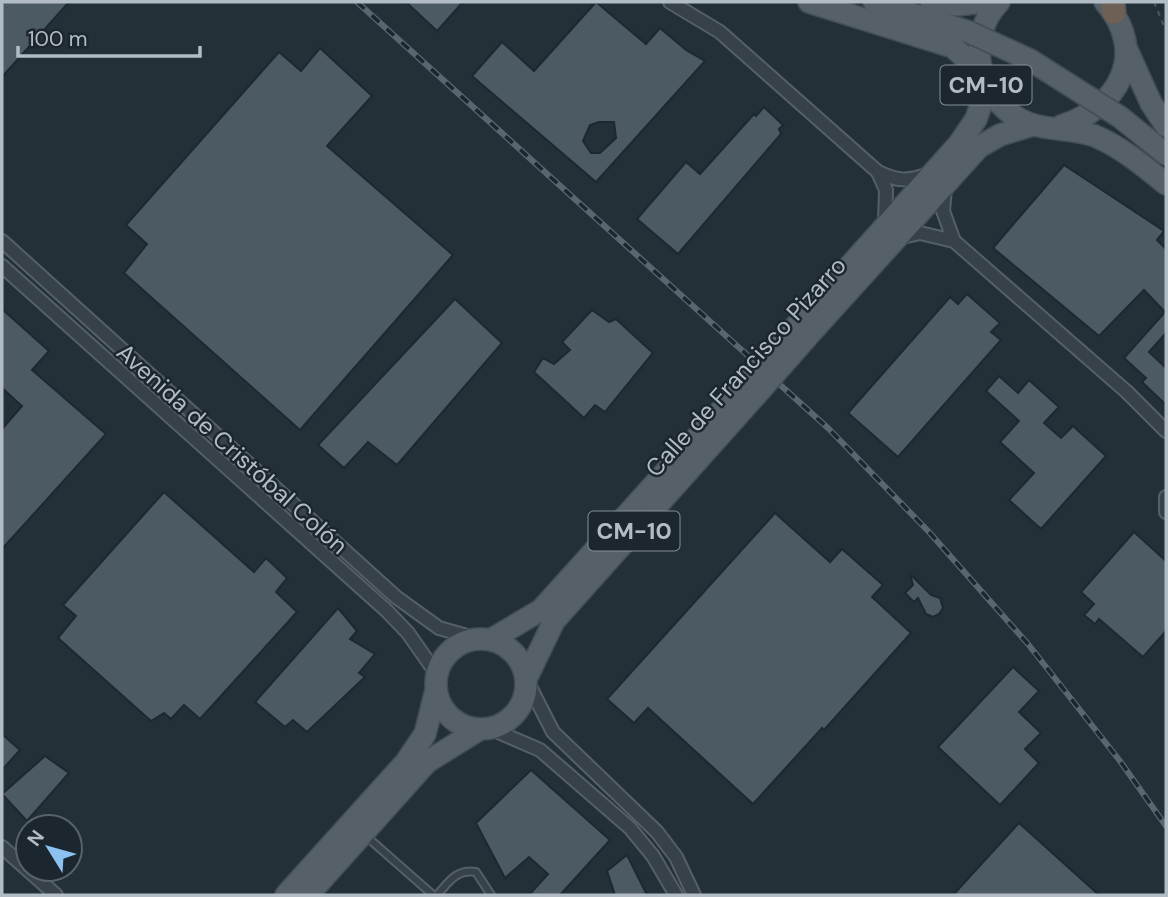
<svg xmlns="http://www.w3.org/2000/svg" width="1168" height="897" font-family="'DM Sans',sans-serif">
	<rect width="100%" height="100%" fill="#233038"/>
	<!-- building -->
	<g fill="#4c5a64" stroke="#1e2830" stroke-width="2" fill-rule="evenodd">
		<polygon points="2,2 69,2 2,77"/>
		<polygon points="406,2 463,2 437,31"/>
		<path d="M596,2l50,42 14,-16 26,22 19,11 -109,121 -124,-106 30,-34 32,29zM599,122h15l2,16 -16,15h-9l-8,-12 7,-16z"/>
		<polygon points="320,48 372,96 327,146 453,255 300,430 124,273 147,244 126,225 279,52 301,71"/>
		<polygon points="764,107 783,125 779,129 781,134 678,254 637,219 686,162 700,174 754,114 756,116"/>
		<polygon points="1064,165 1164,231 1157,240 1166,249 1166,333 1149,352 1166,368 1166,405 1142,382 1146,378 1124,358 1165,312 1144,290 1099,336 993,248"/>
		<polygon points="967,294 1000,323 991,332 1001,340 898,457 848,413 950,297 958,304"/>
		<polygon points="455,299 502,343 397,465 368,442 344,468 318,445"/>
		<polygon points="2,309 49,351 32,370 106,434 2,549 2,429 22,406 2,388"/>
		<polygon points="592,310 609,322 616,319 653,353 605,412 595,405 584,418 534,372 543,358 554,364 570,350 562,342"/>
		<polygon points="999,376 1018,393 1029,380 1059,407 1044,423 1061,438 1073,426 1106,456 1041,529 1009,500 1034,473 1000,442 1019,421 986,391"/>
		<polygon points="164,492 254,572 266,558 287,578 276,592 297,612 200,719 184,705 171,719 164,713 151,721 58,638 76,616 63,605"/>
		<polygon points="775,513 830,562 842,549 883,585 872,597 911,633 824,730 822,728 753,804 648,708 634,723 607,699"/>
		<polygon points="1134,532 1166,561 1166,631 1143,657 1099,619 1095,624 1084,615 1094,604 1081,592"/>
		<polygon points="910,574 931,595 940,598 943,608 939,614 933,617 926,614 918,598 914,602 905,593 913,585"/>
		<polygon points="338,608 357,631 350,639 375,654 359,673 365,677 307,732 293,720 285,727 255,702"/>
		<polygon points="1013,667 1039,691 1019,712 1041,733 1025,749 1039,763 1000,805 938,747"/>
		<polygon points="2,734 20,750 2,770"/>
		<polygon points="45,756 69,773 27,821 2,794"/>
		<polygon points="531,770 610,840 560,895 529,895 548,874 529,857 505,878 476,823"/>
		<polygon points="1019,823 1099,895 953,895"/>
		<polygon points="627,855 647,895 615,895 607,871"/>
	</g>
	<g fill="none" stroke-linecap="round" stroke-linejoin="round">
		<defs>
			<g id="service">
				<polyline points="367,837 433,895"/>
				<path d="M437,895c12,-13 19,-26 39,-23l15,23"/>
			</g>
			<g id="minor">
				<polyline points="670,2 720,32 878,172"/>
				<path d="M885,222l1,-32 -8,-18c19,9 30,10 50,2"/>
				<polyline points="898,238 920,233 954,241 943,211 945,188"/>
				<polyline points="2,241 396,597 439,628 474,638"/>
				<polyline points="954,241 1127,392 1166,431"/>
				<polyline points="2,266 387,611 408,633 436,673"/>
				<polyline points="1166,497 1166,512"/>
				<polyline points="528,683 553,732 657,832 676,857 694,895"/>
				<polyline points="489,728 540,750 630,828 653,856 676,895"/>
				<polyline points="2,847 56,895"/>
			</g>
			<g id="primary">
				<polyline points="809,2 953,47 981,73"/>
				<polyline points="874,2 969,32"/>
				<polyline points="931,2 957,5 983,2"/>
				<path d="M999,2c-38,40 -18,105 32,122 21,7 43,4 64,12 26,11 49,30 71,48"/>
				<polyline points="1127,50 1151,103 1166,126"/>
				<polyline points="1120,117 1166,154"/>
				<path d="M1061,126c58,-18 88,-73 44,-124"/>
				<polyline points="795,327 959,144 976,119 987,87"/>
				<polyline points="807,337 979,147 1000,135 1033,125"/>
				<circle cx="481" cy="684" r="45"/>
				<polyline points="492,639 541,610 745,384"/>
				<polyline points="528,675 554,621 756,395"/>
				<polyline points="286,895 406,762 425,734 435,694"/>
				<polyline points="308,895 427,762 480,729"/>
			</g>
			<polyline id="motorway" points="1113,2 1114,12"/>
		</defs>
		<!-- service casing -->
		<use href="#service" stroke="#555f67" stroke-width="10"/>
		<!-- minor casing -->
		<use href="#minor" stroke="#555f67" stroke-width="16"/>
		<!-- primary casing -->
		<use href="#primary" stroke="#434d55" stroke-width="24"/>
		<!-- motorway casing -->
		<use href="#motorway" stroke="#424c54" stroke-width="26"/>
		<!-- path -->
		<polyline stroke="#475a59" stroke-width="2" stroke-dasharray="5 5" stroke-linecap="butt" points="1154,2 1166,31"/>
		<!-- service -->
		<use href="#service" stroke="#374149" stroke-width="6"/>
		<!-- minor -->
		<use href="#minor" stroke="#374149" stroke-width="12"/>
		<!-- primary -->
		<use href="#primary" stroke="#556069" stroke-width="21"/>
		<!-- motorway -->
		<use href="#motorway" stroke="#6e6054" stroke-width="23"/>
		<defs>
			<polyline id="rail" points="357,2 829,429 929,532 1028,644 1120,761 1166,826"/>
		</defs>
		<!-- rail casing -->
		<use href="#rail" stroke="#596670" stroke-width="6"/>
		<!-- rail -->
		<use href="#rail" stroke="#1c262e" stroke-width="3.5" stroke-dasharray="10" stroke-linecap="butt"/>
		<defs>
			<g id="primary-bridge">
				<polyline points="969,32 1030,60 1120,117"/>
				<polyline points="745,384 795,327"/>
				<polyline points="756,395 807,337"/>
			</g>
		</defs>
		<!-- primary-bridge casing -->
		<use href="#primary-bridge" stroke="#434d55" stroke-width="24" stroke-linecap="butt"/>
		<!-- primary-bridge -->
		<use href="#primary-bridge" stroke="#556069" stroke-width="21"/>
	</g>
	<g text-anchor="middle" stroke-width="5" stroke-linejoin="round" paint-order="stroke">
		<!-- shield labels -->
		<g fill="#1c262e" stroke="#858f98" stroke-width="2">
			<rect x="940.5" y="65.5" width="91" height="39" rx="5"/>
			<rect x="588.5" y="511.5" width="91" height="39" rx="5"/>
		</g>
		<g font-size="23" font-weight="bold" fill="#b2bcc5">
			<text x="986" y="93">CM-10</text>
			<text x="634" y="539">CM-10</text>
		</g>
		<!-- street labels -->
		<g font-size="24" fill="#b2bcc5" stroke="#1c262e">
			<text transform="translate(746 367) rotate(-48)" y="8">Calle de Francisco Pizarro</text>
			<text transform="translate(232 449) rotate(42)" y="8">Avenida de Cristóbal Colón</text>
		</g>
	</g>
	<!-- border -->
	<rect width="1168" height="897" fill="none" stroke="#b2bcc5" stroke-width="7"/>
	<!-- north arrow -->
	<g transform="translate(49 848) rotate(307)"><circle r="33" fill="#1c262e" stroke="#58626a" stroke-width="2"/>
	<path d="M0-5L12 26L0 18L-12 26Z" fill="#8bc2f0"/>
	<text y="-10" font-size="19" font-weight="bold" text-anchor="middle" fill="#b2bcc5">N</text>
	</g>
	<!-- scale -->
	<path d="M18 46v10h182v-10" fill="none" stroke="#b2bcc5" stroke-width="3.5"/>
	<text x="28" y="46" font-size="21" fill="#b2bcc5" stroke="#1c262e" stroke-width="5" paint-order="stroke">100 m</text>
</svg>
